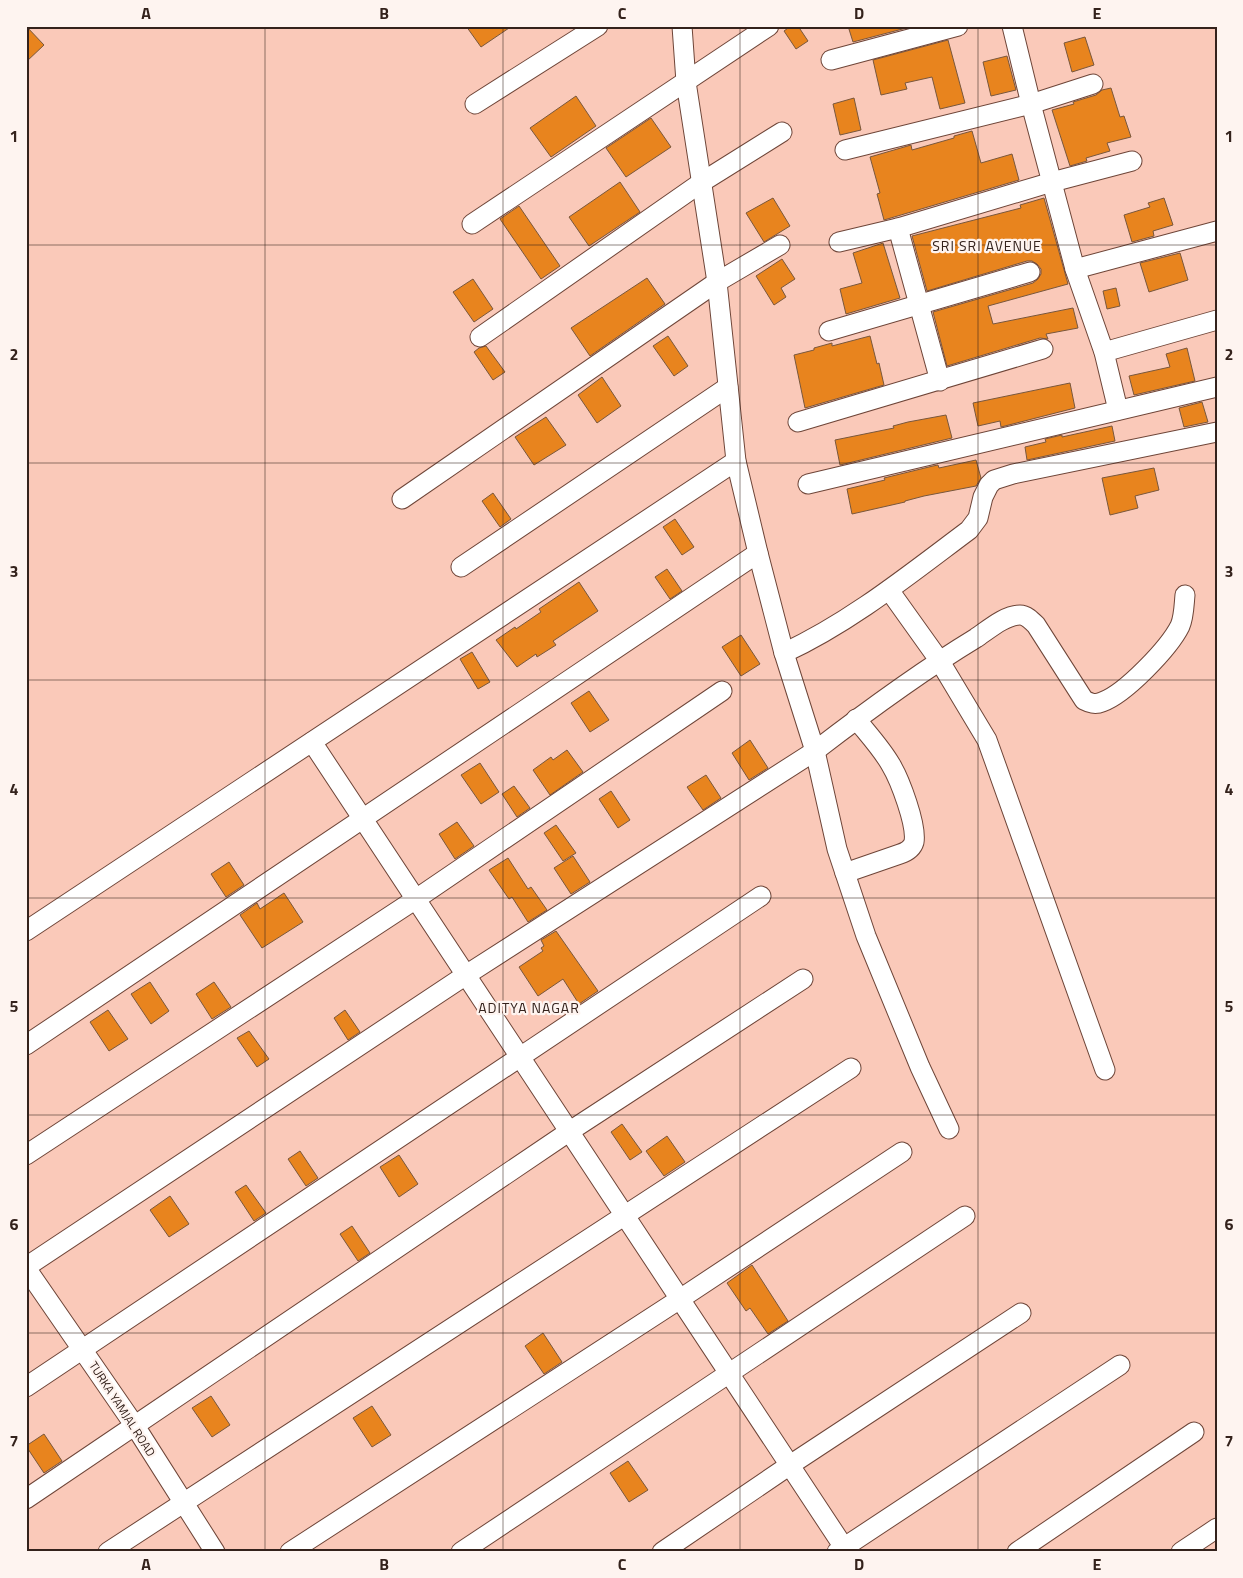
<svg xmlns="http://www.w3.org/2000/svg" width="1243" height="1578" font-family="'Titillium Web',sans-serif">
	<rect width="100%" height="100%" fill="#fac9b9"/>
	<!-- building -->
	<g fill="#e8841e" stroke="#79573c">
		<polygon points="26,26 44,45 26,62"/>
		<polygon points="466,26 512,26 481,47"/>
		<polygon points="791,26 798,26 808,41 796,49 784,31"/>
		<polygon points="848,26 914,26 853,42"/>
		<polygon points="1085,37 1094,65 1072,72 1064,43"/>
		<polygon points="948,40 965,103 940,109 932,77 905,83 907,89 881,95 873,60"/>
		<polygon points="1007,56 1016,90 991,96 983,62"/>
		<polygon points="1111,88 1120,117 1124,116 1131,137 1107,143 1110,151 1086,158 1087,161 1070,166 1052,110 1074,104 1073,102 1096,95 1102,90"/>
		<polygon points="576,96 596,126 551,157 530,128"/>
		<polygon points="854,98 861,130 840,135 833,104"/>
		<polygon points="651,118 671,147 626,177 606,148"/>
		<polygon points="972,131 981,163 1012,154 1019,180 884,220 877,194 880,193 870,157 911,145 912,150 954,138 954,136"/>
		<polygon points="620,182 640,212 589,246 569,217"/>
		<polygon points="773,198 790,226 764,242 746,213"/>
		<polygon points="1044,198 1068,284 988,306 993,324 1073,308 1078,328 1046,334 1048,339 1040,338 947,366 933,312 1033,283 1038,279 1041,274 1041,269 1037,264 1032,261 1027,261 927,291 912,236 1021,208 1020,205"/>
		<polygon points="1164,198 1173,225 1153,231 1154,236 1132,242 1124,215 1150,207 1148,203"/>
		<polygon points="519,206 560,266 541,279 500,219"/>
		<polygon points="883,243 900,298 846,314 840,289 862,283 853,253"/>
		<polygon points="1180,253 1188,280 1149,292 1140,263"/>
		<polygon points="782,259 795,279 781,288 786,297 774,305 756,276"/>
		<polygon points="647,278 665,304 590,356 571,328"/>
		<polygon points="473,279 493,309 474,322 453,292"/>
		<polygon points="1116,288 1120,306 1107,309 1103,291"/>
		<polygon points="668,336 688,366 674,376 653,346"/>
		<polygon points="870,336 877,364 879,363 884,385 805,408 794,355 814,350 814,348 832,343 832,346"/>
		<polygon points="486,346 505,372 493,380 474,352 479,348"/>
		<polygon points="1187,348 1195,381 1134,395 1129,376 1170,367 1166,354"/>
		<polygon points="602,377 621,406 597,423 578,395"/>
		<polygon points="1070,383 1075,408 1001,427 1000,421 978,426 973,403"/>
		<polygon points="1202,402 1208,422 1184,427 1179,408"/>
		<polygon points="946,415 952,438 840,465 835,440 894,428 893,426 908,422"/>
		<polygon points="546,417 566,445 534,465 515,437"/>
		<polygon points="1112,426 1115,441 1027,460 1025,447 1046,442 1045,439 1062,435 1062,437"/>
		<polygon points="976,460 981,478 976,486 924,496 905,501 905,502 852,514 847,489 885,480 884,478 933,466 938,465 939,468"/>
		<polygon points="1154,468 1159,490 1135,496 1138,508 1110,515 1102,478"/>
		<polygon points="493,493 511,519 500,527 482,501"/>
		<polygon points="675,519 694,547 682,555 663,527"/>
		<polygon points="667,569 682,591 670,599 655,577"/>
		<polygon points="579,582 598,611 553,641 556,645 537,657 536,654 517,667 496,640 515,627 516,629 541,612 539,609"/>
		<polygon points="741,635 760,664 741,676 722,647"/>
		<polygon points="472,652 490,682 478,689 460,659"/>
		<polygon points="589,691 609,720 590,732 571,703"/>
		<polygon points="750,740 768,768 749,780 732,753"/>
		<polygon points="567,750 583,772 550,795 533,770 551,757 553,760"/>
		<polygon points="480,763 499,792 481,804 461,775"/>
		<polygon points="706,775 721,798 703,810 687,787"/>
		<polygon points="514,786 530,808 517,817 502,794"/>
		<polygon points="611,791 630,820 618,828 599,799"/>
		<polygon points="457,822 474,846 455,859 439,834"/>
		<polygon points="556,825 576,853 563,861 544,833"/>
		<polygon points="573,856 590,882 571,894 554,868"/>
		<polygon points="508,858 528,889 531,887 547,910 528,922 512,897 509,899 489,870"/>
		<polygon points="229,862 244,885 226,897 211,874"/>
		<polygon points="284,893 303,922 262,948 240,915 257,903 260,909"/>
		<polygon points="556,931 598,991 579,1004 563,979 538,996 519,967 543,951 541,948 544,946 541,940"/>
		<polygon points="150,982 169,1011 151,1024 131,994"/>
		<polygon points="214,982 231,1007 212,1019 196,994"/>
		<polygon points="108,1010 128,1039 109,1051 90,1022"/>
		<polygon points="345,1010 360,1032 348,1040 334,1018"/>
		<polygon points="249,1031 269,1059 257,1067 237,1038"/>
		<polygon points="622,1124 642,1152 630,1160 611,1132"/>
		<polygon points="667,1136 685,1162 664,1176 646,1151"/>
		<polygon points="300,1151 318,1178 306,1186 288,1159"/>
		<polygon points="399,1155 418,1184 399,1197 380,1167"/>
		<polygon points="246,1185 266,1213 254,1221 235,1192"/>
		<polygon points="170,1196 189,1224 169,1237 150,1210"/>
		<polygon points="352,1226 370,1253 358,1261 340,1234"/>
		<polygon points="752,1265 788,1321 768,1334 750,1308 746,1311 727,1283"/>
		<polygon points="543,1333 562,1362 544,1374 525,1346"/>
		<polygon points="211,1396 230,1425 212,1437 192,1408"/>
		<polygon points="372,1406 391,1435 372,1447 353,1418"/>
		<polygon points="44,1434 62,1461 44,1473 26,1446"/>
		<polygon points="628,1461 648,1490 629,1502 610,1473"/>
	</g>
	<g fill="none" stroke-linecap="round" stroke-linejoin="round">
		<defs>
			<g id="street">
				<polyline points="682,26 686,82 717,282 736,461 758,553 784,653 815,751 837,849 866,936 920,1067 949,1129"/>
				<polyline points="1012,26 1031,104 1075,269 1104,352 1118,410"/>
				<polyline points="831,60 958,26"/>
				<polyline points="475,104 598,26"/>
				<polyline points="845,150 1031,104 1093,84"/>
				<polyline points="472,224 769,26"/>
				<polyline points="898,228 940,381"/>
				<polyline points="839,242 898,228 1052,182 1132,161"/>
				<polyline points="1075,269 1217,231"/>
				<polyline points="829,331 1030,272"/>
				<polyline points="480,337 702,182 782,132"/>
				<polyline points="1104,352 1217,320"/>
				<polyline points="798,422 1043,349"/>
				<polyline points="808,484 1217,387"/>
				<polyline points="402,499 717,282 780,245"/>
				<polyline points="461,567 728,387"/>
				<polyline points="889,590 939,660 987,740 1105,1070"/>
				<path d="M784,653c67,-31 126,-79 185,-123l9,-12 5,-21 6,-12 5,-5 19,-6 204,-42"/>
				<polyline points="312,742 847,1552"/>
				<path d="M845,873l55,-19c6,-2 12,-5 14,-12 3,-17 -14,-62 -23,-77 -9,-16 -23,-31 -35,-46"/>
				<polyline points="26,931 736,461"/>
				<polyline points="26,1045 758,553"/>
				<polyline points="26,1155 416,899 722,691"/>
				<path d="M26,1267l440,-292 349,-224c52,-40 105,-79 161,-113 12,-8 29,-23 44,-23 6,0 11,5 16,10l48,75c6,3 11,5 18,2 23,-8 67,-54 78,-76 4,-9 4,-21 5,-31"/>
				<polyline points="26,1268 135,1426 215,1552"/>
				<polyline points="26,1387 761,896"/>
				<polyline points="26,1499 570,1131 803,979"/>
				<polyline points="108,1552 851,1068"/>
				<polyline points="290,1552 680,1299 902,1152"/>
				<polyline points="461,1552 965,1216"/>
				<polyline points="662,1552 790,1465 1021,1313"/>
				<polyline points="837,1552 1120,1365"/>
				<polyline points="1017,1552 1194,1432"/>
				<polyline points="1181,1552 1217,1528"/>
			</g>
		</defs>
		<!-- street casing -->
		<use href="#street" stroke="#6e4538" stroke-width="21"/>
		<!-- street -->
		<use href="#street" stroke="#fff" stroke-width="19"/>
	</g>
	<!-- grid -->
	<path fill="none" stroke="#34221c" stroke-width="1" stroke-opacity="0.55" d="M265,26v1526M503,26v1526M740,26v1526M978,26v1526M26,245h1191M26,463h1191M26,680h1191M26,898h1191M26,1115h1191M26,1333h1191"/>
	<g text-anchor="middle" stroke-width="4.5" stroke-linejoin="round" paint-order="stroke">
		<!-- street labels -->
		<g font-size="12" fill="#34221c" stroke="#fef4f0">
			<text transform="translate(122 1409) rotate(57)" y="4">TURKA YAMJAL ROAD</text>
		</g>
		<!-- neighbourhood labels -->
		<g font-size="14" letter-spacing="1" fill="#34221c" stroke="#fef4f0">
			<text x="987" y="251">SRI SRI AVENUE</text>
			<text x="529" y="1013">ADITYA NAGAR</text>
		</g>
	</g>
	<!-- border -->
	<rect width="1243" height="1578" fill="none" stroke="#fef4f0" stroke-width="55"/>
	<rect x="28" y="28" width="1188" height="1522" fill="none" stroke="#34221c" stroke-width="2"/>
	<g font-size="16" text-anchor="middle" font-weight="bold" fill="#34221c">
		<text x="146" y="19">A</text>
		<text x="384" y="19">B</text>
		<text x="622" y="19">C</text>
		<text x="859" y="19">D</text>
		<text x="1097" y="19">E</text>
		<text x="14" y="142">1</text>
		<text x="1229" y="142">1</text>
		<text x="14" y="360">2</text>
		<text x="1229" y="360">2</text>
		<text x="14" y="577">3</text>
		<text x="1229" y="577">3</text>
		<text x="14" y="795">4</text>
		<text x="1229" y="795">4</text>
		<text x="14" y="1012">5</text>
		<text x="1229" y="1012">5</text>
		<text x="14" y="1230">6</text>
		<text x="1229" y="1230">6</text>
		<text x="14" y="1447">7</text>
		<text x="1229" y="1447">7</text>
		<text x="146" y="1570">A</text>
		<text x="384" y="1570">B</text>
		<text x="622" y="1570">C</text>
		<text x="859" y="1570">D</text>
		<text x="1097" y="1570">E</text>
	</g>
</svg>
